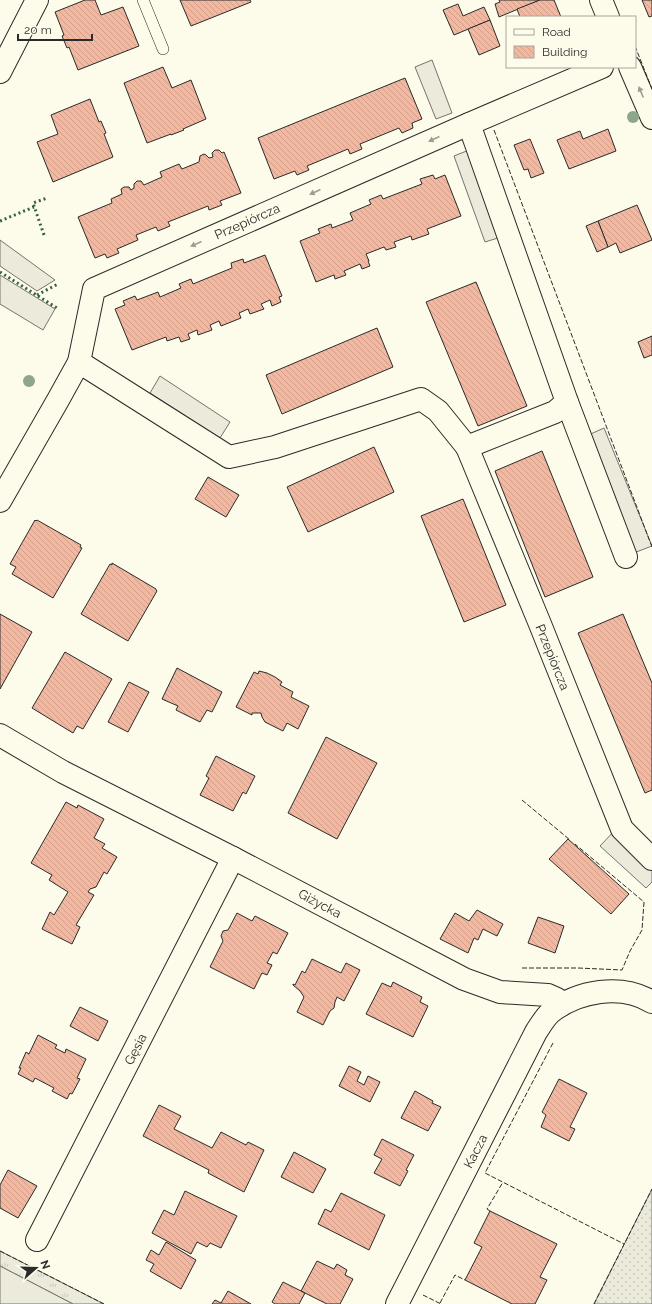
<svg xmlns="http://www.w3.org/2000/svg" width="652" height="1304" font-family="Raleway,sans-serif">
	<defs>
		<pattern id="grass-tufts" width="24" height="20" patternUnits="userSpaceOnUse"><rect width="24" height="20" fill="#ecebdb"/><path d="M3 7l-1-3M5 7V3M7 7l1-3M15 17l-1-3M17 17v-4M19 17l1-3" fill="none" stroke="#cbcabc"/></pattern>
		<pattern id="garden-dots" width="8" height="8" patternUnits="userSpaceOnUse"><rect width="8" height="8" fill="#ecebdb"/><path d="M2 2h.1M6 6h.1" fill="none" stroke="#cbcabc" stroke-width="1.8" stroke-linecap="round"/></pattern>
		<pattern id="building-back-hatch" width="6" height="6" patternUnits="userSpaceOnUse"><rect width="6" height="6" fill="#f2b8a0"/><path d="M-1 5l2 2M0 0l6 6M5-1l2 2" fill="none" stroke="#d09e8a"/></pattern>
	</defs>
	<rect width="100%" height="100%" fill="#fdfbea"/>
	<!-- grass -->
	<polygon fill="url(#grass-tufts)" stroke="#74746e" points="0,1251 104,1304 73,1304 0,1266"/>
	<!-- garden -->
	<polygon fill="url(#garden-dots)" stroke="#74746e" points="652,1189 652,1304 594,1304"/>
	<!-- parking -->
	<g fill="#eceadb" stroke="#74746e">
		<polygon points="432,60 452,113 436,119 415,67"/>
		<polygon points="469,150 501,237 485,242 454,156"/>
		<polygon points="0,240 55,280 37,291 0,266"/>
		<polygon points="0,275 55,309 43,330 0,304"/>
		<polygon points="160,376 230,422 220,438 150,393"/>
		<polygon points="604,428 652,546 631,554 584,437"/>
		<polygon points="617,828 652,860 652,882 646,888 600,846"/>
		<polygon points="0,1266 73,1304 0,1304"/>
	</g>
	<!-- building -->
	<g fill="url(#building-back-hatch)" stroke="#2b2b2b">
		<polygon points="85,0 95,0 101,15 123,7 139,46 78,70 69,47 67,48 62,36 64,35 55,12"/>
		<polygon points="180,0 250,0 251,2 191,26"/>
		<polygon points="499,0 540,0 499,17 495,4 500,2"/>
		<polygon points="540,0 554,0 561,17 520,17 517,9"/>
		<polygon points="642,0 652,0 652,16 649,17"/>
		<polygon points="458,4 463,16 484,7 490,20 454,35 443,10"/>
		<polygon points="490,20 500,46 479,55 468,29"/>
		<polygon points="163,67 172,88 191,80 206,119 183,129 184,130 171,135 171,134 147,143 124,83"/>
		<polygon points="405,78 422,119 412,123 413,128 402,133 399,128 360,144 362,149 350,154 348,149 307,166 309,170 297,175 295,171 274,179 258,138"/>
		<polygon points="90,99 99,122 101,121 106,133 104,134 113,157 53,182 37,142 58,134 51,115"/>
		<polygon points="608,129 616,151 569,169 557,140 580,131 583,139"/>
		<polygon points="530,139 544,173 531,178 528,169 524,170 514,145"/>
		<polygon points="215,150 219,150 222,153 224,152 241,193 220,201 222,205 209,210 208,206 168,222 170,226 158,231 156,227 136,235 138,240 117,249 119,253 107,258 105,254 95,258 78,217 112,203 111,199 122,194 121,189 124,187 129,187 131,190 134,188 134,184 137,181 141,181 144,185 162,177 160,172 179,164 182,169 199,162 200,156 204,154 206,155 209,158 213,157 212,153"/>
		<polygon points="433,175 435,179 445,175 461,216 427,229 429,234 412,240 411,236 394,242 396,247 386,250 384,247 366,254 369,261 368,261 370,266 362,269 360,264 344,271 346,275 335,279 334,275 316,282 300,241 320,233 318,229 331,224 332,228 353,220 350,213 371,204 369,200 381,195 383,199 422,184 420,179"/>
		<polygon points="637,205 652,240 620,253 616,243 608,247 598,221"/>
		<polygon points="598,221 608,247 597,252 586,226"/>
		<polygon points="265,255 282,296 279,297 281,302 272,306 270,300 261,304 264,309 250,314 248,309 239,313 241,318 221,326 219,321 210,325 212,330 198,335 197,330 188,334 190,339 181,342 179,337 167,341 166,337 132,350 115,309 125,305 123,301 135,296 137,300 158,292 160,297 181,288 179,284 191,279 193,284 232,268 231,263 243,259 244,263"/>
		<polygon points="476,282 527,406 478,426 426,302"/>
		<polygon points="377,328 393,367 282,414 266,375"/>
		<polygon points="652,336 652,355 644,358 638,342"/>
		<polygon points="374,447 394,492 308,532 287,487"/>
		<polygon points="542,451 593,577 545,597 495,471"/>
		<polygon points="208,477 239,495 226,517 195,499"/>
		<polygon points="463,499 506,605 464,622 421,516"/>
		<polygon points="35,520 36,521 37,520 81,545 80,547 82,548 53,598 12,574 16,567 10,564"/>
		<polygon points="112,563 156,589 156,590 157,591 128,641 81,614 110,564 112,565"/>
		<polygon points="0,614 32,632 0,689"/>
		<polygon points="623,614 652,683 652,790 645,793 578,633"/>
		<polygon points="65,652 112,679 83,729 77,726 73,733 32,708"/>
		<polygon points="177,668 222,692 212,712 207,710 200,722 176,710 178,706 162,699"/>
		<polygon points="259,671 267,673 275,677 282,682 280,685 293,692 291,697 309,706 298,729 287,723 283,731 265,722 262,717 261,713 252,713 252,715 236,707 254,672 258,674"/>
		<polygon points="129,682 149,692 128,732 108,722"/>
		<polygon points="326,737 377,763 337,839 288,813"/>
		<polygon points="216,756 255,776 246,794 243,792 233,811 200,795 209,778 206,776"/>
		<polygon points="66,802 77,808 78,805 104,819 94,838 105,844 102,848 117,857 107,874 104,872 96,887 90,889 88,892 94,895 76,925 80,927 72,944 42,929 50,912 54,915 68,892 49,880 52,875 31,863"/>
		<polygon points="568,839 629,894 611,914 549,859"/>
		<polygon points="477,910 503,924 497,936 483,929 478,940 474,938 468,953 440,939 455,913 469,921"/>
		<polygon points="237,913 252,921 255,916 288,933 277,954 273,952 267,963 272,965 267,975 262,973 254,989 210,967 223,941 221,936 223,931 228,930"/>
		<polygon points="538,917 564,926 555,953 528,943"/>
		<polygon points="312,959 341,973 346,963 360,970 344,1001 337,997 335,1002 334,1008 330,1011 323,1025 297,1012 304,997 300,991 293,985 293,984 295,985 302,971 305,973"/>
		<polygon points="393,982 422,997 420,1002 428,1006 413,1037 366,1014 382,983 391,987"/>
		<polygon points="80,1007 108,1021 98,1041 70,1026"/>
		<polygon points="38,1035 57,1045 55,1048 65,1053 66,1049 86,1059 77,1078 80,1079 72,1094 70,1093 67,1099 52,1091 54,1088 35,1078 33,1082 18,1074 21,1068 19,1068 26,1052 29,1054"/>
		<polygon points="349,1066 361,1072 357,1081 364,1085 368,1076 380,1082 370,1102 339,1086"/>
		<polygon points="559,1079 587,1093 570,1127 575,1129 569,1141 541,1127 546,1115 542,1112"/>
		<polygon points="415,1091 433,1101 432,1103 441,1107 428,1131 401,1118"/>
		<polygon points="159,1105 181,1116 174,1129 212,1148 221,1132 246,1145 248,1142 264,1150 244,1192 208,1173 209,1170 143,1136"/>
		<polygon points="382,1139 414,1155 406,1170 408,1171 400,1186 374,1173 382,1159 374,1155"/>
		<polygon points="294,1152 326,1169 313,1193 281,1177"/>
		<polygon points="8,1170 37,1186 18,1218 0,1208 0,1185"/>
		<polygon points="185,1191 237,1216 221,1248 210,1243 207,1247 197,1242 191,1254 152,1233 164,1210 174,1215"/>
		<polygon points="341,1193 385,1215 369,1250 318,1224 325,1209 331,1212"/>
		<polygon points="490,1211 557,1244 540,1277 547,1280 535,1304 512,1304 465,1280 482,1247 474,1243"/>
		<polygon points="166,1242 196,1260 181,1289 150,1271 154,1264 146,1260 151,1250 159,1255"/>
		<polygon points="317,1261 334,1269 337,1264 347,1270 345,1275 353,1279 340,1304 327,1304 301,1291"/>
		<polygon points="283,1282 305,1293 299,1304 275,1304 272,1302"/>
		<polygon points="228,1291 251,1304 212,1304 215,1300 221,1303"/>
	</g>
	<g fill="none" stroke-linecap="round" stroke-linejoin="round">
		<defs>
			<polyline id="service" points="143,0 163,49"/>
			<g id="minor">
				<polyline points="601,0 608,17"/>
				<polyline points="630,67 652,118"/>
				<polyline points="0,72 37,0"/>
				<polyline points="79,362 229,457 275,447 421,399 438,411 467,447 555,412 567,402 469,124"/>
				<polyline points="567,402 626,557"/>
				<polyline points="467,447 540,624 622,829 652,859"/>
				<polyline points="0,501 58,400 79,362 94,289 469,124 602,67"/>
				<polyline points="0,735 63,772 233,858 464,979 500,992 548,995 557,999 561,1005"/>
				<polyline points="37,1240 233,858"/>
			</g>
			<path id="tertiary" d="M397,1304l139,-272c4,-6 9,-15 15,-20 27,-21 70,-29 101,-10"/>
		</defs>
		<!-- service casing -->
		<use href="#service" stroke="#2b2b2b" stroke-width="12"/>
		<!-- minor casing -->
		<use href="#minor" stroke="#2b2b2b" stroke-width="24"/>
		<!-- tertiary casing -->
		<use href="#tertiary" stroke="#2b2b2b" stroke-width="24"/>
		<!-- service -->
		<use href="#service" stroke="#fdfbea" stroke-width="11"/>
		<!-- minor -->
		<use href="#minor" stroke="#fdfbea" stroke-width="22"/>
		<!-- tertiary -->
		<use href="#tertiary" stroke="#fdfbea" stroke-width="22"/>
		<!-- hedge -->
		<g stroke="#34623c" stroke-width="3" stroke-dasharray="2 3" stroke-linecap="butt">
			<polyline points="0,221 34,207"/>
			<polyline points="44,235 33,203 47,198"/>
			<polyline points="0,272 57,308"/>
			<polyline points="37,295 58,284"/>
		</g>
		<!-- fence -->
		<g stroke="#2b2b2b" stroke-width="1" stroke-dasharray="5 2" stroke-linecap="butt">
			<polyline points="635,46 652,89"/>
			<polyline points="494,130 652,547"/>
			<polyline points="522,800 570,840"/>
			<polyline points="522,968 578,968 622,970 630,951 642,930 644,902 575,844"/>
			<polyline points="553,1043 485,1173 624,1244"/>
			<polyline points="490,1211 487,1209 503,1182"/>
			<polyline points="0,1251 104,1304"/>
			<polyline points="423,1295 441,1304"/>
			<polyline points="440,1303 455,1275 465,1280"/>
			<polyline points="594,1304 652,1189"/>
		</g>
	</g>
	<!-- trees -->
	<g fill="#8ea78a">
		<circle cx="633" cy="117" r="6"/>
		<circle cx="29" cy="381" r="6"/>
	</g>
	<!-- one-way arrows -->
	<defs><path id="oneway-solid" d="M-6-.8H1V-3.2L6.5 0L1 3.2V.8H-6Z"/></defs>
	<g fill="#9e9d94">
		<use href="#oneway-solid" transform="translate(641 92) rotate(-113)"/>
		<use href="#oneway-solid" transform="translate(434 139) rotate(156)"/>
		<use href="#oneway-solid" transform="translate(315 192) rotate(156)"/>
		<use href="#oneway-solid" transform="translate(196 244) rotate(156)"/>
	</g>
	<g text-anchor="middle" stroke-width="3" stroke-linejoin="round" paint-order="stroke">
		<!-- street labels -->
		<g font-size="13" fill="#2b2b2b" stroke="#fdfbea">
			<text transform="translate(247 221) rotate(-24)" y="5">Przepiórcza</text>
			<text transform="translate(553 657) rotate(68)" y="5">Przepiórcza</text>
			<text transform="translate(320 903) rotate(28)" y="5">Giżycka</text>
			<text transform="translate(135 1049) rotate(-63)" y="5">Gęsia</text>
			<text transform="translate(475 1151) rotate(-63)" y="5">Kacza</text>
		</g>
	</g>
	<!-- legend -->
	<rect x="506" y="16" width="130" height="52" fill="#fdfbea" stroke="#a9a89e"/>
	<rect x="514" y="29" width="20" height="6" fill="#fdfbea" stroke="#a9a89e"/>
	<text x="542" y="36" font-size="12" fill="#2b2b2b">Road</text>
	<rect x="514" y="46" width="20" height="12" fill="url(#building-back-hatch)" stroke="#a9a89e"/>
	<text x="542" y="56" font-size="12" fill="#2b2b2b">Building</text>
	<!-- north arrow -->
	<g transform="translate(36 1268) rotate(70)" stroke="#fdfbea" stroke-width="3" paint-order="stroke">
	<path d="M0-3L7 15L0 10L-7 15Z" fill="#2b2b2b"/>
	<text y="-6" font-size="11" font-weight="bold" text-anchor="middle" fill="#2b2b2b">N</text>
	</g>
	<!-- scale -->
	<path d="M18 34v6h74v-6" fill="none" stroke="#2b2b2b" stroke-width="2"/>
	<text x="24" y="34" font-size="12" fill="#2b2b2b" stroke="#fdfbea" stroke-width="3" paint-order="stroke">20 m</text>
</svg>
